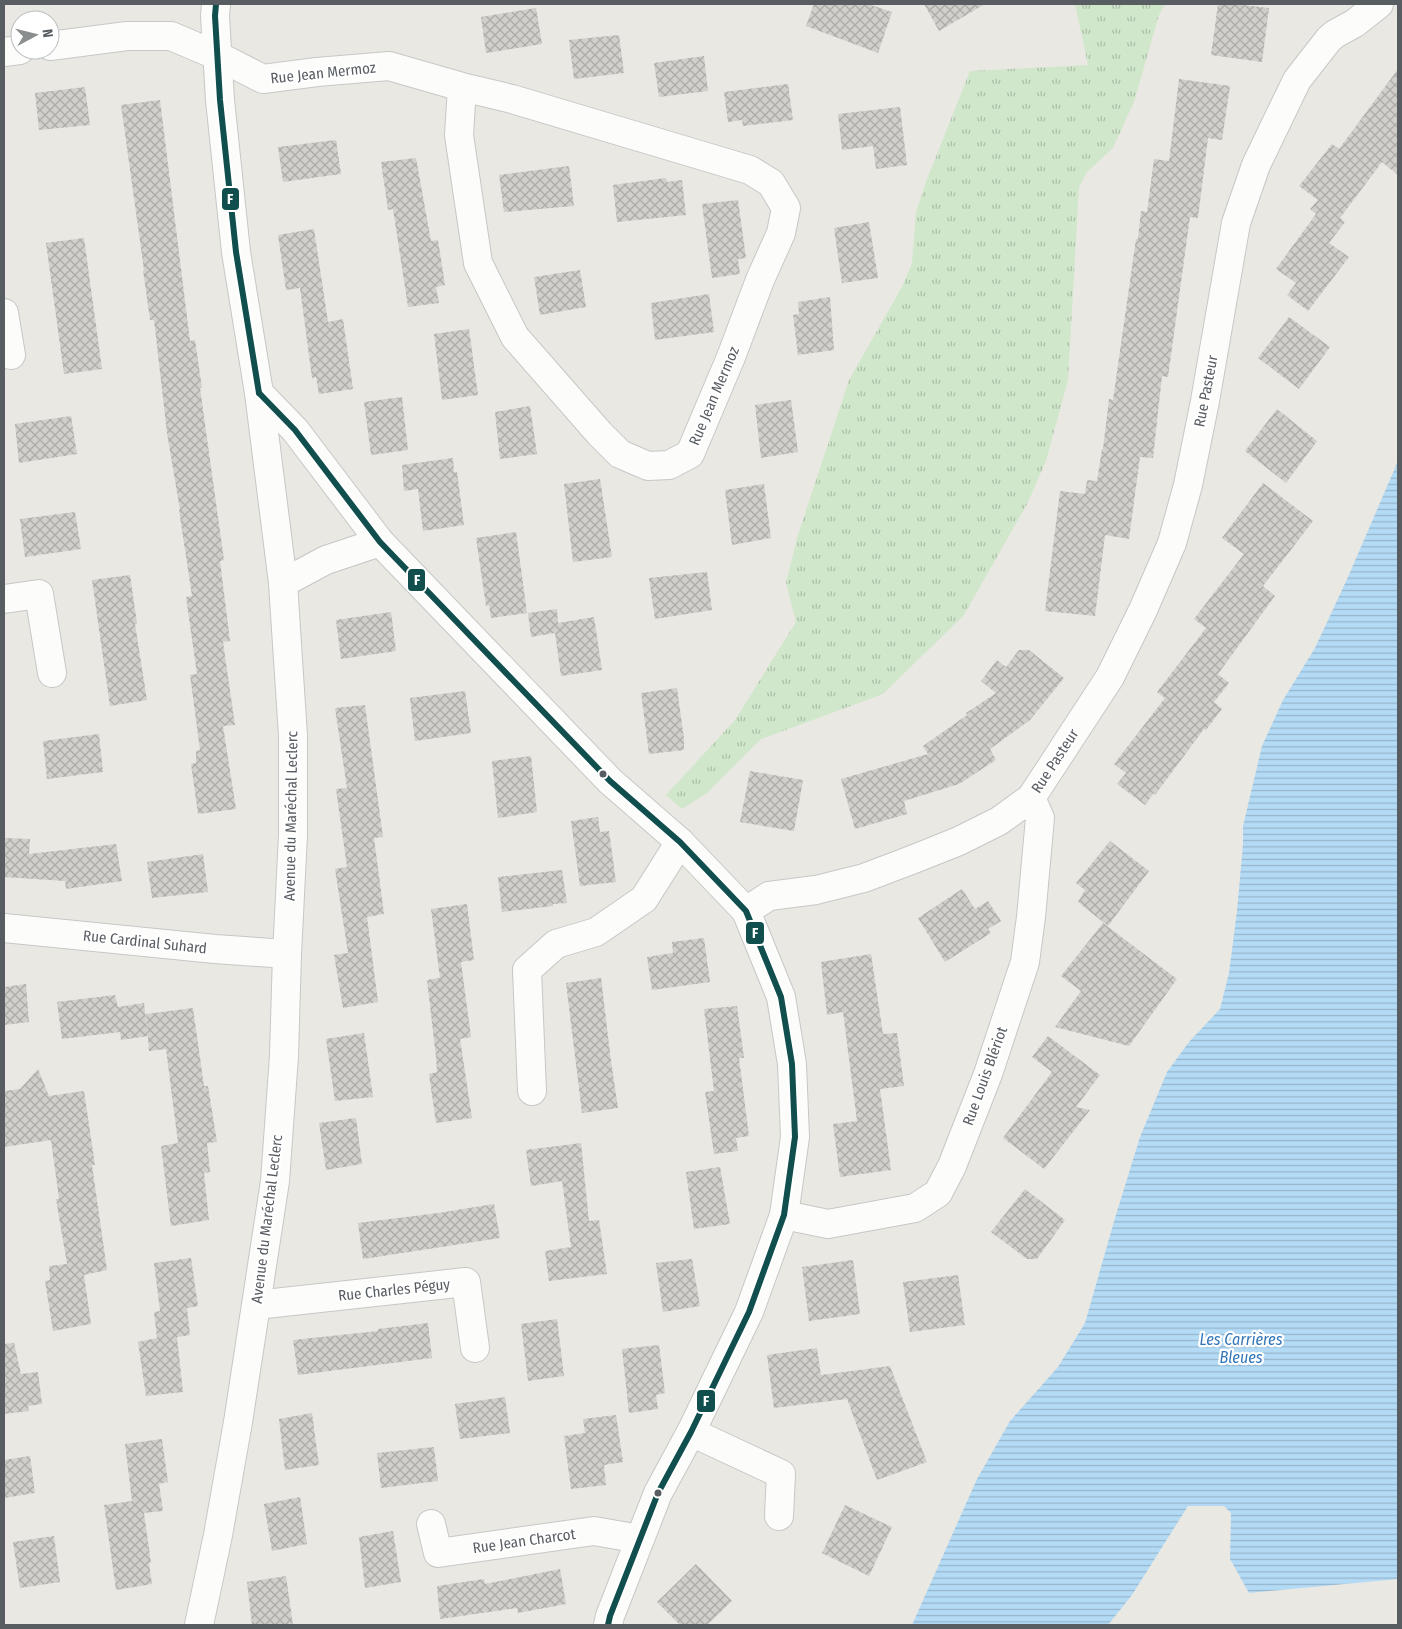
<svg xmlns="http://www.w3.org/2000/svg" width="1402" height="1629" font-family="'Fira Sans Condensed',sans-serif">
	<defs>
		<pattern id="park-tufts" width="24" height="20" patternUnits="userSpaceOnUse" patternTransform="scale(1.25)"><rect width="24" height="20" fill="#d0e7cb"/><path d="M3 7l-1-3M5 7V3M7 7l1-3M15 17l-1-3M17 17v-4M19 17l1-3" fill="none" stroke="#acbea8"/></pattern>
		<pattern id="water-rules" width="6" height="5" patternUnits="userSpaceOnUse" patternTransform="scale(1.25)"><rect width="6" height="5" fill="#b4dbf6"/><path d="M0 2.5h6" fill="none" stroke="#95b5cb"/></pattern>
		<pattern id="building-cross-hatch" width="8" height="8" patternUnits="userSpaceOnUse" patternTransform="scale(1.25)"><rect width="8" height="8" fill="#d0cfcb"/><path d="M0 0l8 8M0 8l8-8" fill="none" stroke="#acaba8"/></pattern>
	</defs>
	<rect width="100%" height="100%" fill="#eae8e2"/>
	<!-- park -->
	<polygon fill="url(#park-tufts)" points="1075,4 1165,4 1159,15 1134,102 1113,148 1087,172 1079,187 1068,380 1046,461 1027,504 964,615 883,694 761,739 707,793 682,809 666,795 735,720 796,622 786,583 797,538 849,380 903,285 912,263 916,212 927,179 970,71 1088,65"/>
	<!-- water -->
	<polygon fill="url(#water-rules)" points="1398,461 1398,1579 1249,1593 1230,1559 1231,1513 1224,1506 1188,1506 1132,1595 1108,1625 912,1625 977,1479 1010,1421 1058,1367 1085,1323 1115,1218 1140,1137 1167,1072 1189,1042 1220,1009 1229,973 1237,911 1243,844 1243,826 1262,746 1283,700 1315,648 1348,577"/>
	<!-- building -->
	<g fill="url(#building-cross-hatch)">
		<polygon points="814,4 868,4 892,12 878,53 806,26"/>
		<polygon points="924,4 985,4 939,31"/>
		<polygon points="1218,4 1234,4 1269,8 1262,62 1211,55"/>
		<polygon points="536,8 542,44 486,53 481,17"/>
		<polygon points="619,35 624,73 574,79 569,40"/>
		<polygon points="704,56 708,91 659,97 654,63"/>
		<polygon points="1398,69 1398,175 1382,162 1340,218 1345,222 1329,243 1349,257 1308,311 1287,295 1296,283 1276,269 1316,214 1310,209 1318,200 1299,186 1332,144 1339,149"/>
		<polygon points="1179,79 1230,86 1222,140 1208,138 1198,218 1190,217 1168,377 1162,376 1153,458 1140,457 1129,539 1105,535 1095,616 1045,611 1060,491 1085,494 1087,480 1097,481 1102,449 1103,449 1109,399 1113,400 1136,239 1138,239 1141,211 1147,212 1154,159 1169,161"/>
		<polygon points="788,84 793,120 743,126 742,120 728,122 724,92"/>
		<polygon points="85,87 90,125 39,130 35,93"/>
		<polygon points="160,100 190,341 195,340 202,388 200,388 224,560 220,561 230,641 223,642 235,725 223,726 236,809 198,814 191,764 196,763 196,751 200,750 190,675 197,674 186,597 192,596 179,510 180,510 167,433 154,320 150,320 143,270 144,270 121,105"/>
		<polygon points="900,107 907,165 876,169 873,146 842,150 838,114"/>
		<polygon points="336,140 341,174 283,182 278,147"/>
		<polygon points="416,158 431,241 438,240 445,285 436,287 439,303 408,307 393,209 388,210 381,162"/>
		<polygon points="569,166 574,206 504,212 499,175"/>
		<polygon points="666,178 667,182 682,180 686,215 617,222 613,185"/>
		<polygon points="738,200 746,258 738,259 740,274 712,278 702,204"/>
		<polygon points="869,222 878,278 842,283 834,228"/>
		<polygon points="314,229 328,322 343,319 353,389 319,394 316,377 312,378 300,288 286,290 278,235"/>
		<polygon points="84,238 102,369 64,374 46,243"/>
		<polygon points="580,270 586,307 540,315 534,277"/>
		<polygon points="709,294 714,332 655,340 651,303"/>
		<polygon points="830,297 834,350 798,355 793,315 799,314 798,302"/>
		<polygon points="1289,317 1330,347 1299,389 1258,358"/>
		<polygon points="469,329 478,395 442,400 434,334"/>
		<polygon points="402,397 408,450 371,455 364,402"/>
		<polygon points="791,400 798,452 761,458 755,405"/>
		<polygon points="530,406 537,454 500,459 495,412"/>
		<polygon points="1277,409 1317,441 1286,483 1245,451"/>
		<polygon points="71,416 77,454 19,463 15,424"/>
		<polygon points="453,458 454,472 457,472 464,525 423,531 418,489 404,491 402,465"/>
		<polygon points="600,479 612,557 573,562 564,484"/>
		<polygon points="1263,483 1313,521 1263,586 1275,596 1218,674 1229,683 1214,702 1222,709 1206,730 1204,729 1155,795 1154,793 1145,805 1117,784 1126,773 1114,764 1165,698 1157,692 1206,628 1194,619 1244,554 1222,538"/>
		<polygon points="764,484 771,538 732,545 725,490"/>
		<polygon points="75,512 81,549 25,557 20,519"/>
		<polygon points="516,532 527,613 491,618 489,605 486,606 476,538"/>
		<polygon points="707,572 712,610 655,619 649,578"/>
		<polygon points="130,575 137,623 135,624 147,700 110,706 92,580"/>
		<polygon points="557,609 558,623 594,617 602,670 561,676 555,633 531,637 528,613"/>
		<polygon points="391,612 396,651 341,659 336,620"/>
		<polygon points="1019,650 1029,650 1064,678 1030,720 990,749 996,760 959,784 904,801 907,814 855,829 841,779 928,754 923,746 967,715 966,713 996,693 981,681 997,660 1006,667"/>
		<polygon points="677,688 684,739 684,750 649,754 641,693"/>
		<polygon points="465,691 471,733 415,741 410,698"/>
		<polygon points="365,705 383,837 374,838 384,914 367,917 378,1002 343,1008 334,955 348,953 335,869 347,867 336,789 347,788 335,708"/>
		<polygon points="99,734 103,772 47,779 43,741"/>
		<polygon points="531,756 537,812 498,818 492,761"/>
		<polygon points="750,771 803,780 794,831 740,822"/>
		<polygon points="598,817 600,832 609,831 616,882 580,886 571,821"/>
		<polygon points="4,838 30,839 29,854 116,844 122,881 66,889 65,881 4,877"/>
		<polygon points="1110,841 1149,871 1108,926 1078,902 1085,890 1076,883"/>
		<polygon points="203,854 208,892 152,898 147,862"/>
		<polygon points="562,870 567,903 553,904 553,906 502,912 498,877"/>
		<polygon points="962,889 975,909 988,901 1001,921 988,929 991,933 945,962 918,918"/>
		<polygon points="467,904 474,960 461,962 471,1037 460,1039 472,1118 436,1123 429,1074 437,1072 436,1057 427,980 440,978 431,909"/>
		<polygon points="1103,923 1177,979 1129,1046 1055,1027 1081,991 1061,976"/>
		<polygon points="704,938 710,982 652,990 647,957 673,953 672,942"/>
		<polygon points="871,954 883,1034 897,1033 904,1086 880,1089 891,1170 840,1177 833,1124 857,1121 843,1012 827,1015 821,962"/>
		<polygon points="601,978 611,1061 618,1108 582,1113 566,983"/>
		<polygon points="26,984 29,1022 4,1025 4,987"/>
		<polygon points="115,995 118,1007 144,1003 148,1036 121,1040 120,1032 62,1039 57,1002"/>
		<polygon points="737,1006 744,1058 739,1058 749,1136 736,1138 738,1151 714,1154 705,1092 714,1091 704,1009"/>
		<polygon points="193,1008 204,1086 208,1086 217,1142 207,1143 210,1172 204,1173 209,1220 171,1226 161,1146 178,1143 166,1049 149,1051 146,1014"/>
		<polygon points="364,1033 373,1097 335,1101 326,1039"/>
		<polygon points="1048,1036 1100,1075 1076,1107 1090,1110 1044,1169 1003,1138 1052,1072 1032,1057"/>
		<polygon points="38,1069 49,1096 84,1091 95,1165 92,1165 107,1270 84,1275 91,1324 53,1331 45,1281 50,1280 49,1266 67,1264 56,1199 59,1199 51,1140 4,1147 4,1091 20,1089"/>
		<polygon points="356,1118 362,1164 326,1170 319,1123"/>
		<polygon points="581,1143 589,1221 599,1220 607,1274 549,1281 545,1251 571,1247 562,1181 531,1186 526,1150"/>
		<polygon points="720,1167 730,1224 694,1229 686,1172"/>
		<polygon points="1025,1189 1065,1220 1037,1259 1027,1259 991,1232"/>
		<polygon points="494,1204 500,1238 363,1259 358,1223 438,1213"/>
		<polygon points="191,1258 198,1306 187,1308 190,1335 177,1337 183,1392 146,1396 138,1342 157,1338 154,1312 160,1311 154,1263"/>
		<polygon points="692,1259 700,1306 663,1312 656,1263"/>
		<polygon points="853,1260 860,1314 809,1321 802,1267"/>
		<polygon points="958,1275 965,1325 910,1332 903,1282"/>
		<polygon points="557,1319 564,1376 528,1381 521,1324"/>
		<polygon points="428,1323 432,1358 298,1375 293,1340 378,1331 378,1329"/>
		<polygon points="14,1343 21,1374 38,1372 42,1404 28,1406 29,1411 4,1414 4,1344"/>
		<polygon points="659,1345 665,1393 656,1395 658,1409 629,1413 622,1349"/>
		<polygon points="817,1348 821,1375 890,1366 927,1462 877,1480 847,1399 774,1408 767,1355"/>
		<polygon points="505,1397 510,1433 460,1439 455,1404"/>
		<polygon points="312,1413 319,1465 285,1470 279,1419"/>
		<polygon points="616,1415 623,1462 604,1465 606,1485 571,1489 564,1436 585,1433 583,1419"/>
		<polygon points="162,1439 168,1482 159,1484 163,1511 144,1513 151,1563 149,1563 152,1584 116,1590 104,1505 132,1501 125,1444"/>
		<polygon points="434,1447 438,1481 381,1488 377,1453"/>
		<polygon points="30,1456 35,1493 4,1498 4,1460"/>
		<polygon points="300,1497 307,1544 272,1551 264,1504"/>
		<polygon points="845,1505 892,1527 869,1576 822,1553"/>
		<polygon points="393,1531 401,1582 365,1588 359,1537"/>
		<polygon points="54,1536 60,1582 20,1588 13,1542"/>
		<polygon points="696,1564 732,1601 707,1625 680,1625 657,1602"/>
		<polygon points="560,1569 566,1604 518,1613 517,1608 440,1619 437,1586 484,1579 485,1584"/>
		<polygon points="286,1576 293,1625 252,1625 247,1582"/>
	</g>
	<g fill="none" stroke-linecap="round" stroke-linejoin="round">
		<defs>
			<g id="minor">
				<polyline points="50,46 127,36 171,36 218,56 263,79 317,72 389,66 462,87 512,99 750,170 771,183 786,208 781,233 760,280 731,357 690,454 669,465 648,466 620,454 600,434 515,337 478,263 459,135 462,87"/>
				<polyline points="4,52 20,50"/>
				<polyline points="4,313 11,355"/>
				<polyline points="259,393 295,430 380,542 610,781 680,842 746,911 781,997 792,1064 795,1137 784,1215 749,1312 691,1432 658,1493 610,1616 608,1625"/>
				<polyline points="283,583 326,560 380,542"/>
				<polyline points="4,599 39,594 52,673"/>
				<polyline points="746,911 769,896 816,890 864,878 914,859 959,841 999,821 1031,798 1110,677 1143,610 1172,543 1188,485 1205,401 1236,223 1256,165 1297,80 1329,39 1335,34 1355,23 1379,4"/>
				<polyline points="4,928 215,949 287,954"/>
				<polyline points="532,1091 527,970 556,944 596,932 644,899 680,842"/>
				<polyline points="784,1215 828,1224 915,1208 938,1193 952,1166 988,1074 1025,962 1031,917 1040,818 1031,798"/>
				<polyline points="256,1305 466,1282 475,1348"/>
				<polyline points="691,1432 781,1474 779,1516"/>
				<polyline points="431,1524 438,1553 594,1531 640,1539"/>
				<polyline points="199,1625 218,1535 238,1422 275,1181 284,1056 287,954 293,835 293,736 283,583 259,393 236,252 220,100 215,16 216,4"/>
			</g>
		</defs>
		<!-- minor casing -->
		<use href="#minor" stroke="#c7c7c7" stroke-width="30"/>
		<!-- minor -->
		<use href="#minor" stroke="#fcfcfb" stroke-width="28"/>
		<defs>
			<g id="bus-1">
				<polyline points="216,4 215,16 220,100 236,252 259,393"/>
				<polyline points="259,393 295,430 380,542 610,781 680,842 746,911 781,997 792,1064 795,1137 784,1215 749,1312 691,1432 658,1493 610,1616 608,1625"/>
			</g>
		</defs>
		<!-- bus-1 casing -->
		<use href="#bus-1" stroke="#fff" stroke-width="10"/>
		<!-- bus-1 -->
		<use href="#bus-1" stroke="#104f4d" stroke-width="6"/>
	</g>
	<!-- markers -->
	<g fill="#585d62" stroke="#fff" stroke-width="2">
		<circle cx="603" cy="774" r="4.5"/>
		<circle cx="658" cy="1493" r="4.5"/>
	</g>
	<g text-anchor="middle" stroke-width="4.5" stroke-linejoin="round" paint-order="stroke">
		<!-- street labels -->
		<g font-size="15" fill="#585d62" stroke="#fff">
			<text transform="translate(323 73) rotate(-6)" y="5">Rue Jean Mermoz</text>
			<text transform="translate(1206 391) rotate(-79)" y="5">Rue Pasteur</text>
			<text transform="translate(714 396) rotate(-67)" y="5">Rue Jean Mermoz</text>
			<text transform="translate(1055 761) rotate(-57)" y="5">Rue Pasteur</text>
			<text transform="translate(291 816) rotate(-89)" y="5">Avenue du Maréchal Leclerc</text>
			<text transform="translate(145 942) rotate(6)" y="5">Rue Cardinal Suhard</text>
			<text transform="translate(985 1076) rotate(-70)" y="5">Rue Louis Blériot</text>
			<text transform="translate(267 1219) rotate(-83)" y="5">Avenue du Maréchal Leclerc</text>
			<text transform="translate(394 1290) rotate(-6)" y="5">Rue Charles Péguy</text>
			<text transform="translate(524 1541) rotate(-8)" y="5">Rue Jean Charcot</text>
		</g>
		<!-- water labels -->
		<g font-size="16" font-style="italic" fill="#3477b8" stroke="#fff">
			<text x="1241" y="1345">Les Carrières<tspan x="1241" dy="18">Bleues</tspan></text>
		</g>
	</g>
	<g stroke="#fff" stroke-width="2">
		<rect x="221" y="187" width="19" height="24" rx="5" fill="#104f4d"/>
		<rect x="407" y="568" width="19" height="24" rx="5" fill="#104f4d"/>
		<rect x="745" y="921" width="20" height="24" rx="5" fill="#104f4d"/>
		<rect x="696" y="1389" width="20" height="24" rx="5" fill="#104f4d"/>
	</g>
	<g font-size="14" text-anchor="middle" font-weight="bold" fill="#fff">
		<text x="230" y="204">F</text>
		<text x="417" y="585">F</text>
		<text x="755" y="938">F</text>
		<text x="706" y="1406">F</text>
	</g>
	<!-- border -->
	<rect width="1402" height="1629" fill="none" stroke="#585d62" stroke-width="10"/>
	<!-- north arrow -->
	<g transform="translate(35 35) rotate(83)"><circle r="24" fill="#ffffff" stroke="#bcbec0"/>
	<path d="M0-4L9 19L0 12L-9 19Z" fill="#8b8e8f"/>
	<text y="-8" font-size="14" font-weight="bold" text-anchor="middle" fill="#585d62">N</text>
	</g>
</svg>
